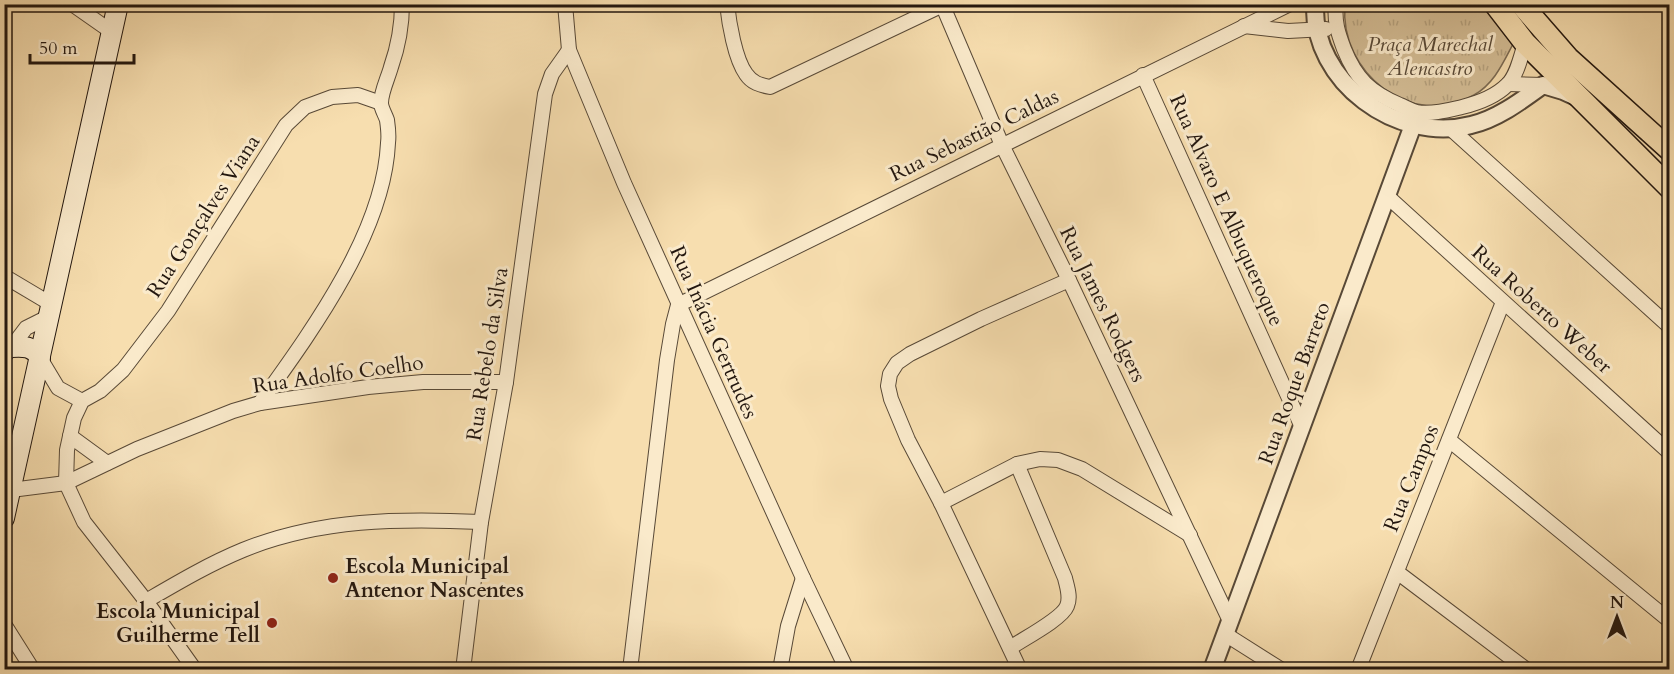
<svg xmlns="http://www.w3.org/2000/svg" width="1674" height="674" font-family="Cardo,serif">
	<defs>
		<pattern id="park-tufts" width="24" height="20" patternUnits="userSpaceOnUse" patternTransform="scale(1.5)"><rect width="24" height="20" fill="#d3bc94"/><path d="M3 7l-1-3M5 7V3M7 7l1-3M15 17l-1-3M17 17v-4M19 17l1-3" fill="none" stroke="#b5a17e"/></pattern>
	</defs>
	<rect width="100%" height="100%" fill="#f7deaf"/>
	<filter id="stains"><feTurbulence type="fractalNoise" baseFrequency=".00333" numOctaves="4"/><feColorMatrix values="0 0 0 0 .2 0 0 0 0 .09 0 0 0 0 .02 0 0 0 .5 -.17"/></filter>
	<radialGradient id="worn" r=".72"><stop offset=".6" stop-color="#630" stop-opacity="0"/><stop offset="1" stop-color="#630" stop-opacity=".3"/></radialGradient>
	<!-- park -->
	<path fill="url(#park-tufts)" stroke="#7b6a52" stroke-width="1.5" d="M1345,5h137l31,39c-10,19 -19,40 -39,51 -63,36 -135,-23 -129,-90z"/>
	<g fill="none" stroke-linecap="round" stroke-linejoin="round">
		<defs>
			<g id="minor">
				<polyline points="72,4 112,32"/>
				<polyline points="565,4 569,50 624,183 803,578 847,670"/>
				<path d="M727,4c2,19 8,55 19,70 6,9 14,11 24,13l175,-83"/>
				<polyline points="942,4 1002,145 1069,280 1230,621"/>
				<path d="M1336,4c-2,17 2,29 8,45 12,30 26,43 56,56 5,2 12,6 17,7 14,3 32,-2 45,-5 16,-4 34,-11 45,-22 10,-9 14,-29 18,-42"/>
				<polyline points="1244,26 1288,31 1326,29"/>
				<polyline points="1143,75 1302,427"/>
				<polyline points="1508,84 1543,85"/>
				<polyline points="1450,128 1670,327"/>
				<polyline points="1387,196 1670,453"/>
				<polyline points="4,276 51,304"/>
				<polyline points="4,357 26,328 48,317"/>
				<polyline points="40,358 58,388 82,401"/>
				<path d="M260,403c51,-71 124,-170 128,-260 1,-7 0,-16 -1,-23 -2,-6 -6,-12 -6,-17 0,-11 7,-25 10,-36 7,-20 11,-41 11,-63"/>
				<polyline points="70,436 107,463"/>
				<polyline points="1449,440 1670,621"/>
				<polyline points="11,490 66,483 137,449 233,411 260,403 368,387 423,382 506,382"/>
				<polyline points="941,503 1017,464 1040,459 1058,460 1082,469 1190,535"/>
				<polyline points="1397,572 1527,670"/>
				<path d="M146,601c31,-18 63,-37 97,-51 76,-31 157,-32 238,-28"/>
				<polyline points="4,624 33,670"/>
				<polyline points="1225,634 1282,670"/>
				<path d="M1010,648c13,-9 52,-29 57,-42 4,-9 0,-19 -2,-28l-48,-114"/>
				<polyline points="195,670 146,601 84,522 66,483 67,450 74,418 82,401 100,391 123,370 168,311 286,125 305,107 332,97 358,95 381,103"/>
				<polyline points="463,670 481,522 506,382 545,94 552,74 569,50"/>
				<polyline points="630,670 667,360 673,324 678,305 1290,4"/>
				<polyline points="780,670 788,626 803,578"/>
				<polyline points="1020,670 941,503 908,440 891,399 888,386 890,374 897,363 910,354 981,319 1069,280"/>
				<polyline points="1358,670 1503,302"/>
			</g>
			<g id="tertiary">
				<path d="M1315,4c-3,78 82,140 156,121 26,-6 50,-24 72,-40l20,6 13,6"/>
				<polyline points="1212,670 1413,125"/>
			</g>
			<g id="secondary">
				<path d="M11,347c12,-1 23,-1 29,11"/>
				<polyline points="4,518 118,4"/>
			</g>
			<g id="primary">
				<polyline points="1495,4 1525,43 1670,188"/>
				<polyline points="1521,4 1568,58 1670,150"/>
			</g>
		</defs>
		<!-- minor casing -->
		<use href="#minor" stroke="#584937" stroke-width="16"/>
		<!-- tertiary casing -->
		<use href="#tertiary" stroke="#584937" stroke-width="20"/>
		<!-- secondary casing -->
		<use href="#secondary" stroke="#23170f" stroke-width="22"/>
		<!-- primary casing -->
		<use href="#primary" stroke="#23170f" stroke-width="24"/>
		<!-- minor -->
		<use href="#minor" stroke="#faeacb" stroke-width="14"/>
		<!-- tertiary -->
		<use href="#tertiary" stroke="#faeacb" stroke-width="16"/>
		<!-- secondary -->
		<use href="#secondary" stroke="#faeacb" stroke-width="20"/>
		<!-- primary -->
		<use href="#primary" stroke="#f7deaf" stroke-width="21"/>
		<defs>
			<polyline id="rail" points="1660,4 1670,13"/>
		</defs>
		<!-- rail casing -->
		<use href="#rail" stroke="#23170f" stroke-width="7"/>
		<!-- rail -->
		<use href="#rail" stroke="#faeacb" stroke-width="4.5" stroke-dasharray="14" stroke-linecap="butt"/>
	</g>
	<!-- markers -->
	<g fill="#8f2418" stroke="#faeacb" stroke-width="2">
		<circle cx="333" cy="578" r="6"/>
		<circle cx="272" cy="623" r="6"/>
	</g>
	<g text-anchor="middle" stroke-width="6" stroke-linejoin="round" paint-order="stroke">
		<!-- park labels -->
		<g font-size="21" font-style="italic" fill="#584937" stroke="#faeacb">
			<text x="1430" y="51">Praça Marechal<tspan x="1430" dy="24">Alencastro</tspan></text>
		</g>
		<!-- street labels -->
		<g font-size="21" fill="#23170f" stroke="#faeacb">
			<text transform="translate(974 135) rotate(-26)" y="7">Rua Sebastião Caldas</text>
			<text transform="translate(1227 210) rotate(66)" y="7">Rua Alvaro E Albuqueroque</text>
			<text transform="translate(203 216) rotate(-57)" y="7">Rua Gonçalves Viana</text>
			<text transform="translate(1103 304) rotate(64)" y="7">Rua James Rodgers</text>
			<text transform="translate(1542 309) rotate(42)" y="7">Rua Roberto Weber</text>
			<text transform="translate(714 332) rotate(66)" y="7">Rua Inácia Gertrudes</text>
			<text transform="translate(487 354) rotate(-81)" y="7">Rua Rebelo da Silva</text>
			<text transform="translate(338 374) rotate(-8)" y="7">Rua Adolfo Coelho</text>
			<text transform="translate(1294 383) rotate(-70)" y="7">Rua Roque Barreto</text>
			<text transform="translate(1411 478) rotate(-68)" y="7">Rua Campos</text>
		</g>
		<!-- poi labels -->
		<g font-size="21" font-weight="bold" fill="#23170f" stroke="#faeacb" text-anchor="start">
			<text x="345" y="573">Escola Municipal<tspan x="345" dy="24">Antenor Nascentes</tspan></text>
			<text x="260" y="618" text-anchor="end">Escola Municipal<tspan x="260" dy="24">Guilherme Tell</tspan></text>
		</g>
	</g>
	<!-- margin -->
	<rect width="1674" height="674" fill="none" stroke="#f7deaf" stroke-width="24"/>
	<rect x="6" y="6" width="1662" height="662" fill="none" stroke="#23170f" stroke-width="3"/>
	<rect x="12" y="12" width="1650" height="650" fill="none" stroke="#23170f" stroke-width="1.5"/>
	<!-- north arrow -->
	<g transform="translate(1617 617)" stroke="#faeacb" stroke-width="4.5" paint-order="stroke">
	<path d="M0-4.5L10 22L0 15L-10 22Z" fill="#23170f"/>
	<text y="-9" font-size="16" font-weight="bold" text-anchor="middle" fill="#23170f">N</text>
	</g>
	<!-- scale -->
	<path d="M30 54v9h104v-9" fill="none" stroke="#23170f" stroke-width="3"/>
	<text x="39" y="54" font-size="18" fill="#23170f" stroke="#faeacb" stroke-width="4.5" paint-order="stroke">50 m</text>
	<rect width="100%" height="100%" filter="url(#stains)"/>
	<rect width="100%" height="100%" fill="url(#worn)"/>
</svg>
